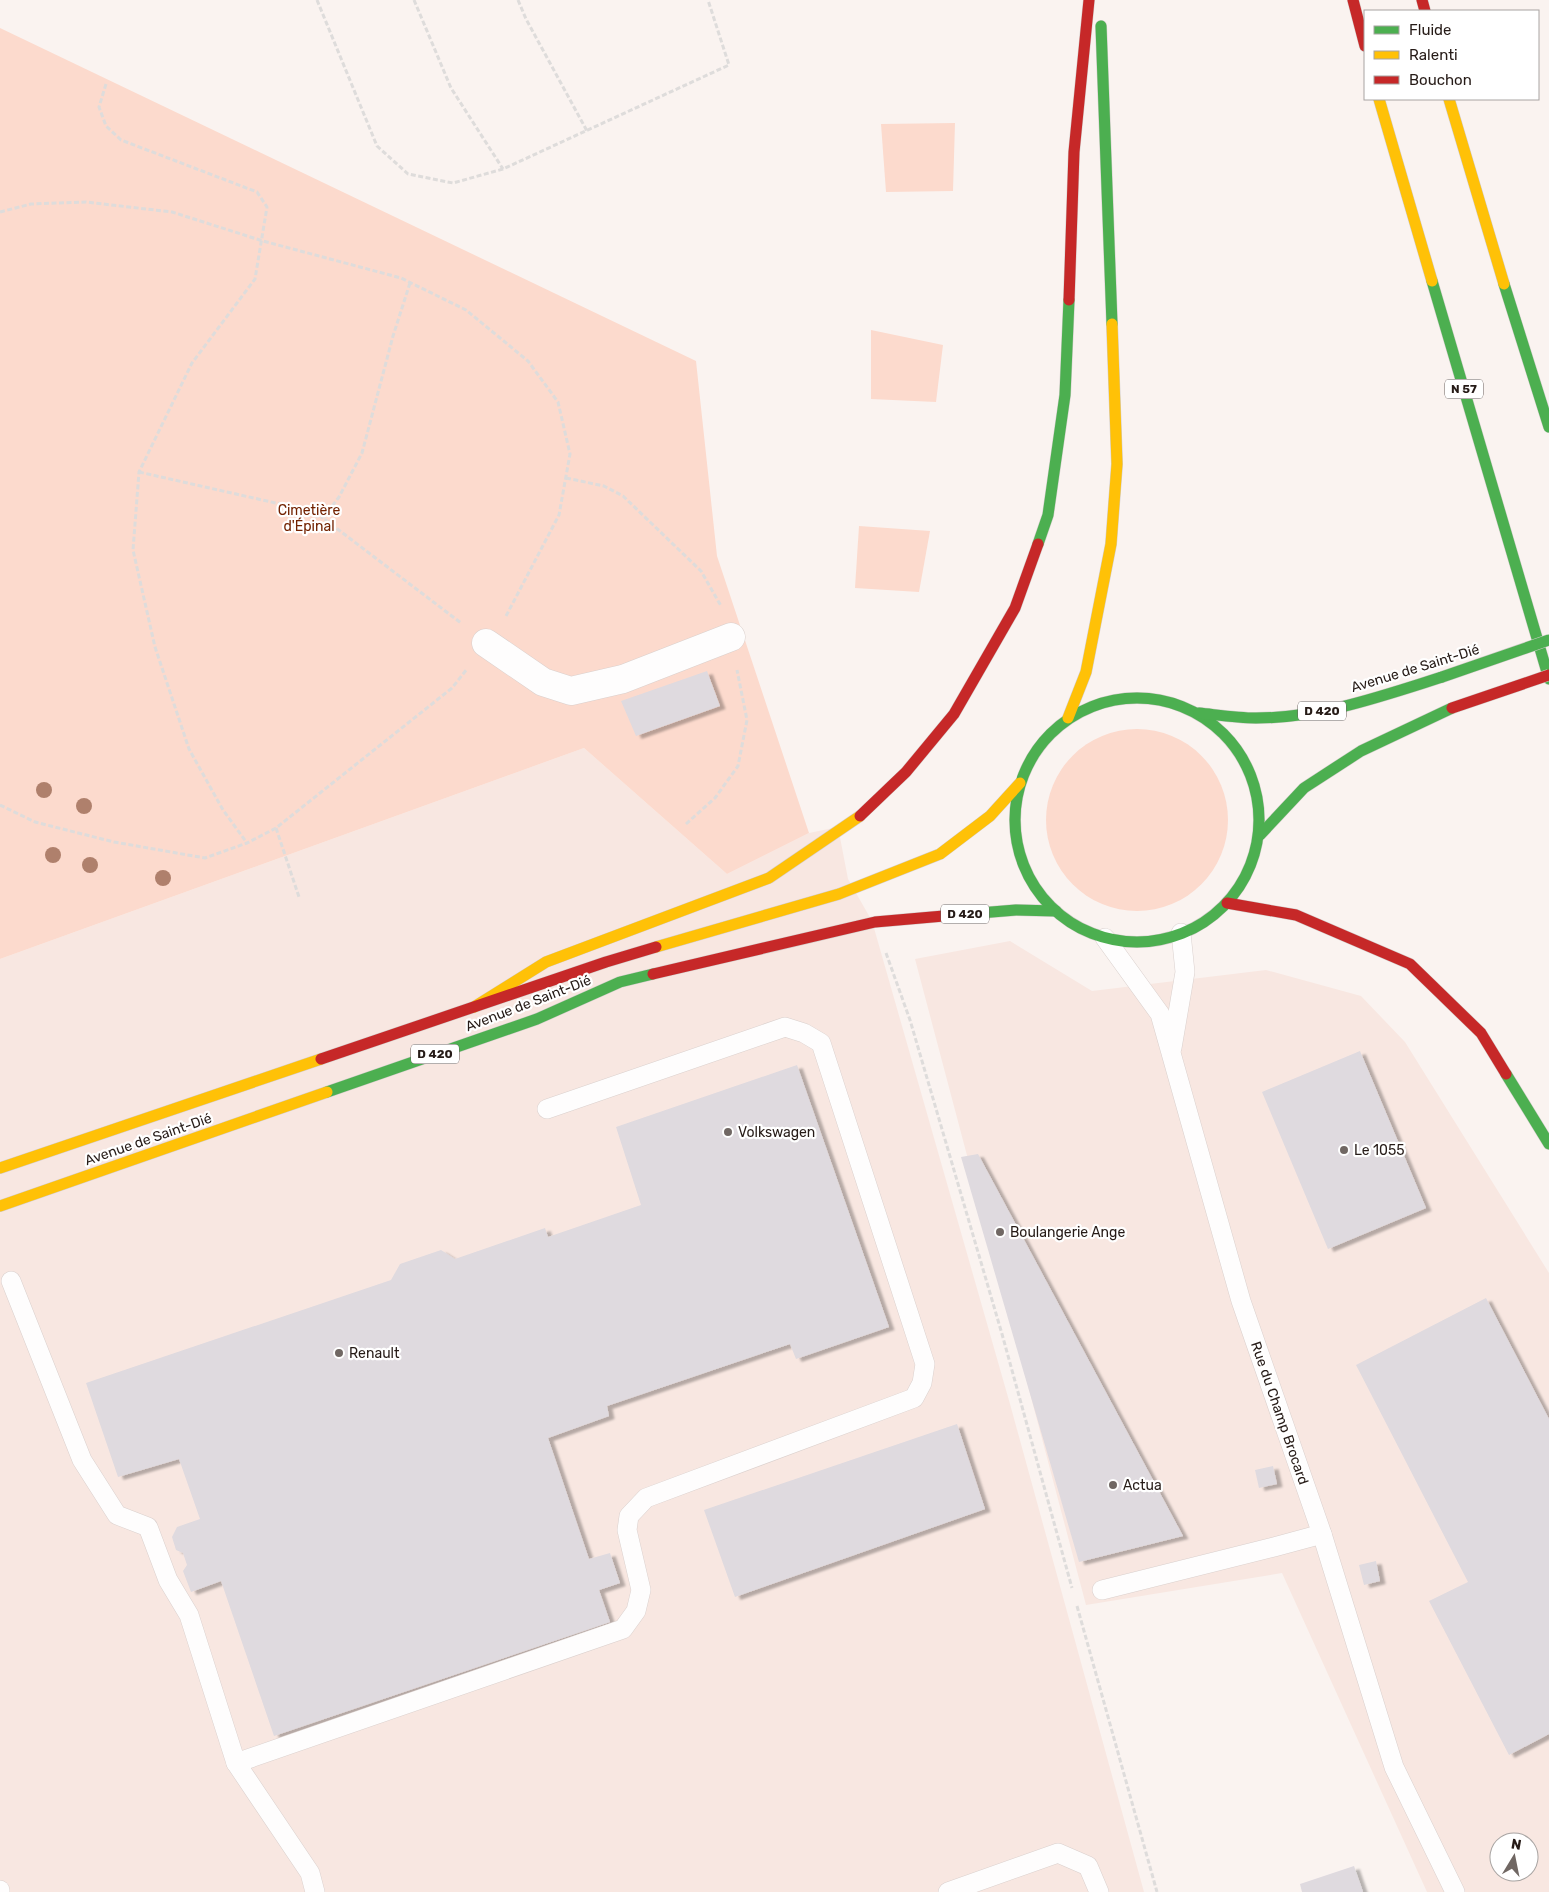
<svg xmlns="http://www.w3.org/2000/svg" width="1549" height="1892" font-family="Rubik,sans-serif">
	<defs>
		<filter id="shadow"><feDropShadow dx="5.5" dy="3" stdDeviation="1" flood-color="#0004"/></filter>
	</defs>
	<rect width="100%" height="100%" fill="#faf3f0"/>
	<!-- built -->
	<g fill="#f8e7e1" fill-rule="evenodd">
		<polygon points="584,748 727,874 809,833 838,827 848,879 872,921 1010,1404 1144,1892 0,1892 0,959"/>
		<path d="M1010,941l82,50 174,-21 95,26 44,46 144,231v619h-122l-145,-319 -196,32 -171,-646zM1499,1842h30v30h-30z"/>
	</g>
	<!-- green -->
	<g fill="#fcdacd">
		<polygon points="0,28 696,361 717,556 809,833 727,874 584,748 0,959"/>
		<polygon points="955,123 953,191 886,192 881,124"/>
		<polygon points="871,330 943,345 936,402 871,399"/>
		<polygon points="859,526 930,531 919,592 855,588"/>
		<circle cx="1137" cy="820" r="91"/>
	</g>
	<!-- building -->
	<g fill="#dfdadf" filter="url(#shadow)">
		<polygon points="707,671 720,706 636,736 621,701"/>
		<polygon points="1360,1051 1426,1208 1328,1249 1262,1092"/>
		<polygon points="797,1065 889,1327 796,1359 790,1344 607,1406 609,1416 548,1438 589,1559 610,1553 620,1583 599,1590 610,1622 274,1736 221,1581 191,1592 183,1571 187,1565 183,1553 176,1550 172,1537 177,1527 200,1519 179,1459 118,1477 86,1383 391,1280 400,1264 441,1250 455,1259 545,1228 548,1237 641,1205 616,1127"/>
		<polygon points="978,1154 1183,1536 1079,1562 961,1157"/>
		<polygon points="1486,1298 1549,1419 1549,1734 1509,1755 1429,1601 1468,1582 1356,1365"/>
		<polygon points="957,1424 985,1509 735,1597 704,1510"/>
		<polygon points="1273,1466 1277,1484 1259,1488 1255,1470"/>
		<polygon points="1376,1561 1380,1581 1364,1585 1359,1565"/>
		<polygon points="1354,1866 1363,1892 1302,1892 1300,1884"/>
	</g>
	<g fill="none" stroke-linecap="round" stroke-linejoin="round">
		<defs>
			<g id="lane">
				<polyline points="1105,938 1160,1014 1241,1301 1322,1534 1394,1767 1455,1892"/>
				<polyline points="1172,1048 1185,972 1181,933"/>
				<polyline points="11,1281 82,1460 117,1515 148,1527 168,1580 189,1615 236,1763 623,1629 636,1611 641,1590 627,1530 629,1516 646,1498 914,1398 922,1383 925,1364 821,1043 804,1033 785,1027 547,1109"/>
				<polyline points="1102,1590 1274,1547 1322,1534"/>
				<polyline points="236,1763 310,1873 315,1892"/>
				<polyline points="0,1890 0,1892"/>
				<polyline points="948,1892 1058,1853 1088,1866 1099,1892"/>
			</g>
			<polyline id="street" points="486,643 543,682 571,691 623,679 731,637"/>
			<g id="fast">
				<polyline points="1101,26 1112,324"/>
				<polyline points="1432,281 1549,679"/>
				<polyline points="1504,284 1549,427"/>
				<polyline points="1038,544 1048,515 1065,395 1069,300"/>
				<circle cx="1137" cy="820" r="122"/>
				<path d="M1199,713c19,2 38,5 57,5 64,0 126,-22 186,-41"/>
				<polyline points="1260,835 1304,788 1361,751 1452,708"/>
				<polyline points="955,915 1016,910 1056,911"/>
				<polyline points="1506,1074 1549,1144"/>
				<polyline points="327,1092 537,1019 620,982 653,974"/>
			</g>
			<g id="slow">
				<polyline points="1379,99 1432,281"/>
				<polyline points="1449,99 1504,284"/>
				<polyline points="1068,718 1086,672 1111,544 1117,464 1112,324"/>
				<polyline points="656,947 839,894 940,854 990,816 1020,783"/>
				<polyline points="474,1007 546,962 769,878 860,816"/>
				<polyline points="0,1168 321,1059"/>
				<polyline points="0,1206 327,1092"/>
			</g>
			<g id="jam">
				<polyline points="1353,0 1365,46"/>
				<polyline points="1422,0 1425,11"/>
				<polyline points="1069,300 1074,152 1089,0"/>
				<polyline points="860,816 906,772 954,714 1015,608 1038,544"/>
				<polyline points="1227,903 1296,915 1410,964 1481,1033 1506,1074"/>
				<polyline points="653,974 875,922 955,915"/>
				<polyline points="321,1059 606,962 656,947"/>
			</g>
		</defs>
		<!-- lane casing -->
		<use href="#lane" stroke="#dad0cd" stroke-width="20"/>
		<!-- street casing -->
		<use href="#street" stroke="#dad0cd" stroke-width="29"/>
		<!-- fast casing -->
		<use href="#fast" stroke="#d2cdcb" stroke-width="12"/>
		<!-- slow casing -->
		<use href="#slow" stroke="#d2cdcb" stroke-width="12"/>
		<!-- jam casing -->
		<use href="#jam" stroke="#d2cdcb" stroke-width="12"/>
		<!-- path -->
		<g stroke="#dedcdb" stroke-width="3" stroke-dasharray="5 2.5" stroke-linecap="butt">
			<polyline points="317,0 377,146 408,174 453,183 503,169 729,65 708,0"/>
			<polyline points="414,0 451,88 503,169"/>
			<polyline points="518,0 526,19 587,131"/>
			<polyline points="106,84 99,107 106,126 121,140 257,192 267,207 255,279 192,363 139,472 133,550 155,647 189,749 223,810 247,843"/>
			<polyline points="0,212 31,204 86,202 172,212 263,241 401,278 466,310 528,361 558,402 570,454 559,515 505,618"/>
			<polyline points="410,283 393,336 362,453 339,497 323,518 461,623"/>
			<polyline points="139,472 280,504 323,518"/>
			<polyline points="566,478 604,486 623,496 701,571 721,606"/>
			<polyline points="0,805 35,822 114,842 205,858 247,843 276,828 452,688 467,669"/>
			<polyline points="686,824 715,798 738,766 747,720 737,670"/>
			<polyline points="276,828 299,897"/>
			<polyline points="886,953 910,1020 1002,1334 1072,1588"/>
			<polyline points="1077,1606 1157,1892"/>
		</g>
		<!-- lane -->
		<use href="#lane" stroke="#fefdfd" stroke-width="19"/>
		<!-- street -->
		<use href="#street" stroke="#fefdfd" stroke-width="28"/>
		<!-- fast -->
		<use href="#fast" stroke="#4caf50" stroke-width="11"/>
		<!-- slow -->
		<use href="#slow" stroke="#ffc107" stroke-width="11"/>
		<!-- jam -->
		<use href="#jam" stroke="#c62828" stroke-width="11"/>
		<defs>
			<polyline id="fast-bridge" points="1442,677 1549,640"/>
			<polyline id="jam-bridge" points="1452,708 1549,675"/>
		</defs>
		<!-- fast-bridge casing -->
		<use href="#fast-bridge" stroke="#d2cdcb" stroke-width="12" stroke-linecap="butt"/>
		<!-- jam-bridge casing -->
		<use href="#jam-bridge" stroke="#d2cdcb" stroke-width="12" stroke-linecap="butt"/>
		<!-- fast-bridge -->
		<use href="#fast-bridge" stroke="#4caf50" stroke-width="11"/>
		<!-- jam-bridge -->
		<use href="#jam-bridge" stroke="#c62828" stroke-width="11"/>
	</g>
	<!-- trees -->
	<g fill="#af806c">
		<circle cx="44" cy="790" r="8"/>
		<circle cx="84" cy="806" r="8"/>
		<circle cx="53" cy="855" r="8"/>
		<circle cx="90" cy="865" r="8"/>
		<circle cx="163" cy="878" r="8"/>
	</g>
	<!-- markers -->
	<g fill="#706763" stroke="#fff" stroke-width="2">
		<circle cx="728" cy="1132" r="5"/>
		<circle cx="1344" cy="1150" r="5"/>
		<circle cx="1000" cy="1232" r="5"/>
		<circle cx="339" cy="1353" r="5"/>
		<circle cx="1113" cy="1485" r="5"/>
	</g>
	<g text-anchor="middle" stroke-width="4.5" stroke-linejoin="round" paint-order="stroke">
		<!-- shield labels -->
		<g fill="#fff" stroke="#675f5d" stroke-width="1">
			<rect x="1445" y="379.5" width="38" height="19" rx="4"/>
			<rect x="1298" y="701.5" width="48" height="19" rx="4"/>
			<rect x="941" y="904.5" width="48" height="19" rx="4"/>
			<rect x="411" y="1044.5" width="48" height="19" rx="4"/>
		</g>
		<g font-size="12" font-weight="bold" fill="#261b17">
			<text x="1464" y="393">N 57</text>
			<text x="1322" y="715">D 420</text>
			<text x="965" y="918">D 420</text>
			<text x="435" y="1058">D 420</text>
		</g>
		<!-- park labels -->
		<g font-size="14" fill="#722200" stroke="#fff">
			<text x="309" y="515">Cimetière<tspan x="309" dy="16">d'Épinal</tspan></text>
		</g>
		<!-- street labels -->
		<g font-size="14" fill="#261b17" stroke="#fff">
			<text transform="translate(1415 668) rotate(-17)" y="5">Avenue de Saint-Dié</text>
			<text transform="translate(528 1003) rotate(-21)" y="5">Avenue de Saint-Dié</text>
			<text transform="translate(148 1139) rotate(-19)" y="5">Avenue de Saint-Dié</text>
			<text transform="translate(1280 1413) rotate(71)" y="5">Rue du Champ Brocard</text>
		</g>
		<!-- poi labels -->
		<g font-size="14" fill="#261b17" stroke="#fff" text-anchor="start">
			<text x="738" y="1137">Volkswagen</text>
			<text x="1354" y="1155">Le 1055</text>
			<text x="1010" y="1237">Boulangerie Ange</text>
			<text x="349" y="1358">Renault</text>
			<text x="1123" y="1490">Actua</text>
		</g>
	</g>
	<!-- legend -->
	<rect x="1364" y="10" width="175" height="90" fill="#ffffff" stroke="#a8a4a2"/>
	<rect x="1374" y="26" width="25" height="8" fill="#4caf50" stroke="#a8a4a2"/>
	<text x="1409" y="35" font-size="15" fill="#261b17">Fluide</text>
	<rect x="1374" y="51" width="25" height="8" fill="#ffc107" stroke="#a8a4a2"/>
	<text x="1409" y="60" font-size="15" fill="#261b17">Ralenti</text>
	<rect x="1374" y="76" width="25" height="8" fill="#c62828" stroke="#a8a4a2"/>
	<text x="1409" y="85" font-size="15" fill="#261b17">Bouchon</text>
	<!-- north arrow -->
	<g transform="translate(1514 1857) rotate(10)"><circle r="24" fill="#ffffff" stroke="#a8a4a2"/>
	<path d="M0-4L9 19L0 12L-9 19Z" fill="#706763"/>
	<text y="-8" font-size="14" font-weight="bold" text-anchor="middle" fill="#261b17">N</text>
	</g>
</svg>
